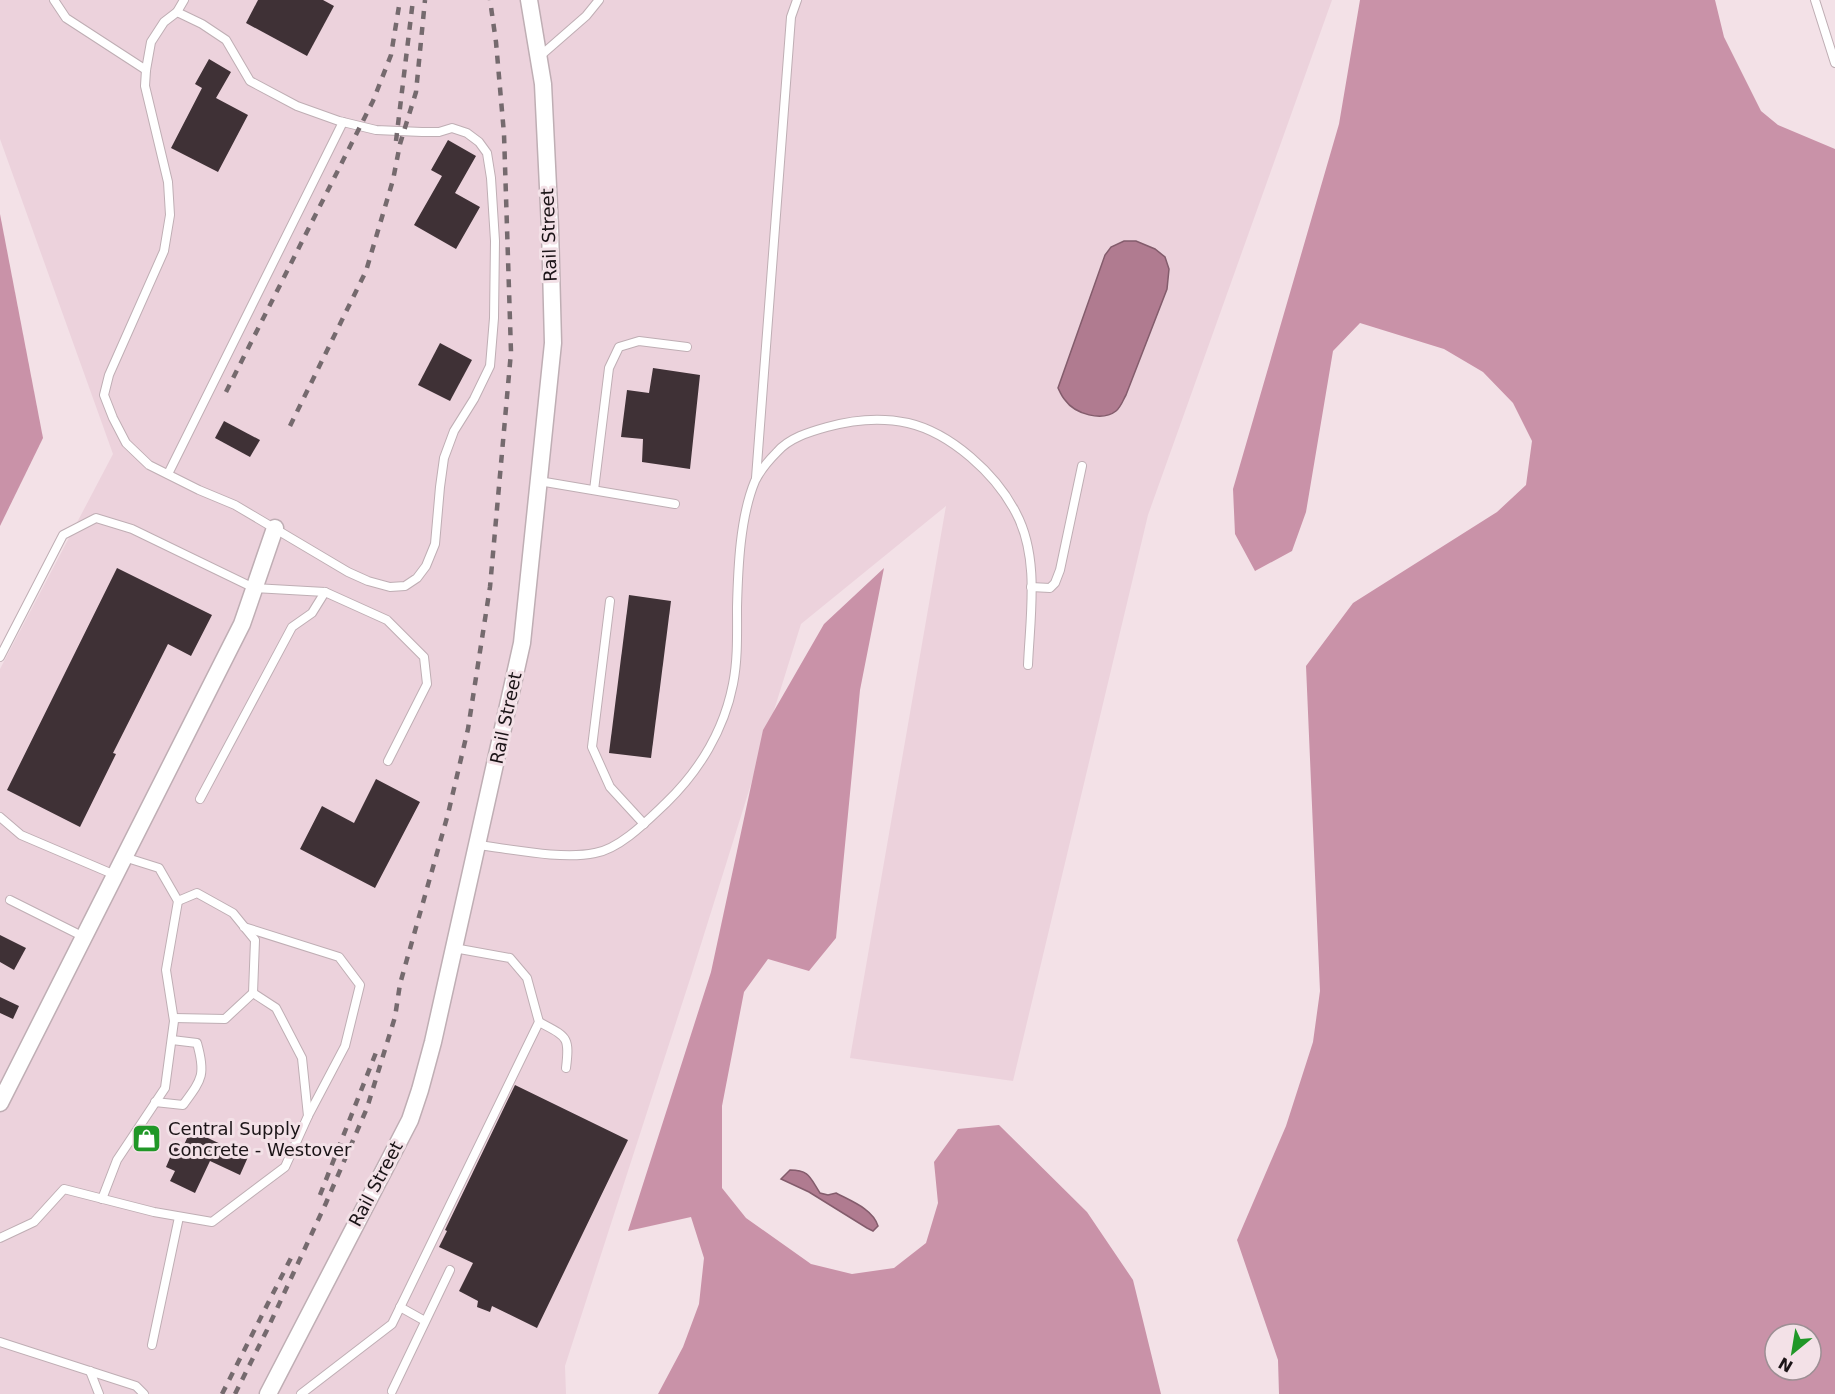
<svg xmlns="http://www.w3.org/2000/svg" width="1835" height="1394" font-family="'DejaVu Sans',sans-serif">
	<rect width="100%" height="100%" fill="#f3e1e7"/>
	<!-- built -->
	<polygon fill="#ecd2dc" points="0,0 1332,0 1148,515 1013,1081 850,1058 946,506 801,624 692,973 565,1366 566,1394 0,1394 0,669 113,454 0,139"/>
	<!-- forest -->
	<g fill="#c992a8" fill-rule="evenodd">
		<path d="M1360,0h355l9,37 37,74 17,14 57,24v1245h-556l-1,-34 -41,-120 49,-114 27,-84 7,-51 -14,-325 47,-63 144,-91 29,-27 6,-44 -19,-38 -30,-31 -39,-23 -84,-26 -27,28 -27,161 -14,39 -37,20 -20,-37 -2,-45 106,-365zM1775,1334h36v36h-36z"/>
		<polygon points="0,214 43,438 0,526"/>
		<polygon points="884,568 860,690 836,938 809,971 768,959 744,992 722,1106 722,1188 746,1218 811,1264 852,1274 894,1268 926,1243 938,1203 934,1162 958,1129 999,1125 1087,1212 1133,1280 1161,1394 658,1394 683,1347 699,1304 704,1258 691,1217 628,1231 711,972 763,730 824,624"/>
	</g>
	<!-- water -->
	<g fill="#b07b90" stroke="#835c6c" stroke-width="1.5">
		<path d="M1124,241h12l19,8 10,8 4,12 -2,20 -41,106c-3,5 -5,12 -10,16 -14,11 -41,3 -51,-11 -3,-3 -5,-8 -7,-12l47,-133 6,-8z"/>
		<path d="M790,1170c20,0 20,8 30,23l8,2 8,-2c15,8 37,16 42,33l-5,5 -6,-3 -58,-36 -28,-13z"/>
	</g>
	<!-- building -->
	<g fill="#3f3136">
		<polygon points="258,0 323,0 334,6 307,56 246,23"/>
		<polygon points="209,59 231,72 216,98 248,115 218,172 171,148 202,88 195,84"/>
		<polygon points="448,140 476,156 455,193 480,207 456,249 414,225 442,176 431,170"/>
		<polygon points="440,343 472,360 450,401 418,385"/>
		<polygon points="653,368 700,375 690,469 642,462 643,439 621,437 627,390 649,393"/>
		<polygon points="224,421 260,440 250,457 215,438"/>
		<polygon points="117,568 212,615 191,656 168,644 113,753 116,754 80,827 7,790"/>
		<polygon points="629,595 671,601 651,758 609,753"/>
		<polygon points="376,779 420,802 375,888 300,849 322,806 354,823"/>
		<polygon points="0,935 26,948 14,970 0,962"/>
		<polygon points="0,997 19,1006 13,1019 0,1013"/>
		<polygon points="515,1085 628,1140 537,1328 492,1306 490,1312 477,1307 478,1301 459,1291 473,1263 439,1247 447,1231 445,1230"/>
		<polygon points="191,1130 248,1157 240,1175 210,1161 195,1193 170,1181 175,1171 166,1167 175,1146 181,1151"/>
	</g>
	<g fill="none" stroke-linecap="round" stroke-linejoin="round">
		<defs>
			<g id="service">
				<polyline points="54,0 66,18 146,70"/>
				<polyline points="1815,0 1835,63"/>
				<polygon points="177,12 202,24 226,40 250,81 297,106 339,121 376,130 422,132 439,132 452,128 467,133 479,142 487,153 491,178 495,241 494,318 490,366 474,399 454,431 444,458 440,487 435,544 426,566 417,578 405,586 390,587 368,581 348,572 235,505 199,490 149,465 126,443 113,418 104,395 109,375 164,251 170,215 168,182 145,86 146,70 151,42 164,22"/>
				<polyline points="177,12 184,0"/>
				<polyline points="539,57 586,16 599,0"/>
				<polyline points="168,474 343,122"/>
				<polyline points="756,478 791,17 797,0"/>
				<polyline points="539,481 675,504"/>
				<polyline points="594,490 609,368 619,347 639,341 687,347"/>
				<polyline points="1031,587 1050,588 1055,583 1060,570 1082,466"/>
				<polyline points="610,601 592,747 610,787 644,824"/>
				<polyline points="0,657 63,535 96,518 132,529 254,588 325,592 387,620 424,657 427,684 388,761"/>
				<polyline points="200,799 292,627 312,613 325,592"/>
				<polyline points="0,817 21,835 115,875"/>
				<path d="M478,845c33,4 84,15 117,8 25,-4 53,-33 71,-50 33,-32 58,-73 67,-119 5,-25 4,-51 4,-77 1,-39 3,-90 18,-126 5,-10 14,-21 22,-29 12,-14 32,-20 50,-25 25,-7 54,-10 81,-4 43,10 88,51 108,90 24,45 14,103 12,152"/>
				<polyline points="10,900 84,937"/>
				<polyline points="244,927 339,957 360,985 345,1046 308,1116"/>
				<polyline points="174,1018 225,1019 253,993 255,940 233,913 197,893 178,901"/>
				<path d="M539,1022c28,15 31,14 27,46"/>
				<path d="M155,1102l28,3c19,-26 23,-30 14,-62l-25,-3"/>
				<polyline points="102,1199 117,1160 165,1088 174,1021 166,970 178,901 159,868 124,857"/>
				<polyline points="0,1238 34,1222 64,1189 154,1212 212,1222 285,1167 308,1116 302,1058 276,1008 253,993"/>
				<polyline points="400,1307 425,1321"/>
				<polyline points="0,1342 136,1386 144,1394"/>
				<polyline points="152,1345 179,1217"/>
				<polyline points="90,1371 99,1394"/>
				<polyline points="392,1391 450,1270"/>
				<polyline points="301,1394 392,1324 539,1022 527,978 510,958 454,948"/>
			</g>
			<g id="minor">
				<polyline points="0,1103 242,624 275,528"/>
				<polyline points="268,1394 410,1120 420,1090 433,1042 522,643 553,343 550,228 543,84 529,0"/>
			</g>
		</defs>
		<!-- service casing -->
		<use href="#service" stroke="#bfaeb4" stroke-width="10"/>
		<!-- minor casing -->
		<use href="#minor" stroke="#bfaeb4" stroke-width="19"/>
		<!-- service -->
		<use href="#service" stroke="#fff" stroke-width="8"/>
		<!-- minor -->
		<use href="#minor" stroke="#fff" stroke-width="16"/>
		<!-- rail -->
		<g stroke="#756a6e" stroke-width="4.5" stroke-dasharray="8 8" stroke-linecap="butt">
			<polyline points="396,141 413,0"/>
			<polyline points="226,392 373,101 391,55 400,0"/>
			<polyline points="290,426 366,271 393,180 400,144 416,92 425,0"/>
			<polyline points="320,1195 377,1050"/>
			<polyline points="222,1394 294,1252"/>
			<polyline points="235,1394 267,1330 326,1203 367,1108 395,1017 400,984 448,814 468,729 490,587 511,352 504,134 496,42 490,0"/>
		</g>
	</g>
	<!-- icons -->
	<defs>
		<symbol id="shop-square" viewBox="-11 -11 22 22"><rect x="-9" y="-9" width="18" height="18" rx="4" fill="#209727" stroke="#f3e1e7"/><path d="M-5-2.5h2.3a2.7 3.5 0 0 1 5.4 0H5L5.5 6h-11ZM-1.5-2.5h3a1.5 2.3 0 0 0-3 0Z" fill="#fff"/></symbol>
	</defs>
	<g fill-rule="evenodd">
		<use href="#shop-square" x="130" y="1122" width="33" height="33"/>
	</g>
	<g text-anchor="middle" stroke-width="6" stroke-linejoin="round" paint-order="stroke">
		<!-- street labels -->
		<g font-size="18" fill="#1b1417" stroke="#f3e1e7">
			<text transform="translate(549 235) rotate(-92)" y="6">Rail Street</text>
			<text transform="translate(506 718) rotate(-78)" y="6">Rail Street</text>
			<text transform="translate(376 1184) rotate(-62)" y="6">Rail Street</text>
		</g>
		<!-- poi labels -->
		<g font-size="18" fill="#1b1417" stroke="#f3e1e7" text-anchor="start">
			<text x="168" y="1135">Central Supply<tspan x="168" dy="21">Concrete - Westover</tspan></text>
		</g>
	</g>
	<!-- north arrow -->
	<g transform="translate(1793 1352) rotate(210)"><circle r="28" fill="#f3e1e7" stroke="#9d8f94" stroke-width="1.5"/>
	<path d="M0-4.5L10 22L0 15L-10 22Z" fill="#209727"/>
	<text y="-9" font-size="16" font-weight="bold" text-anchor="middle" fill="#1b1417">N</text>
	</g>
</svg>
